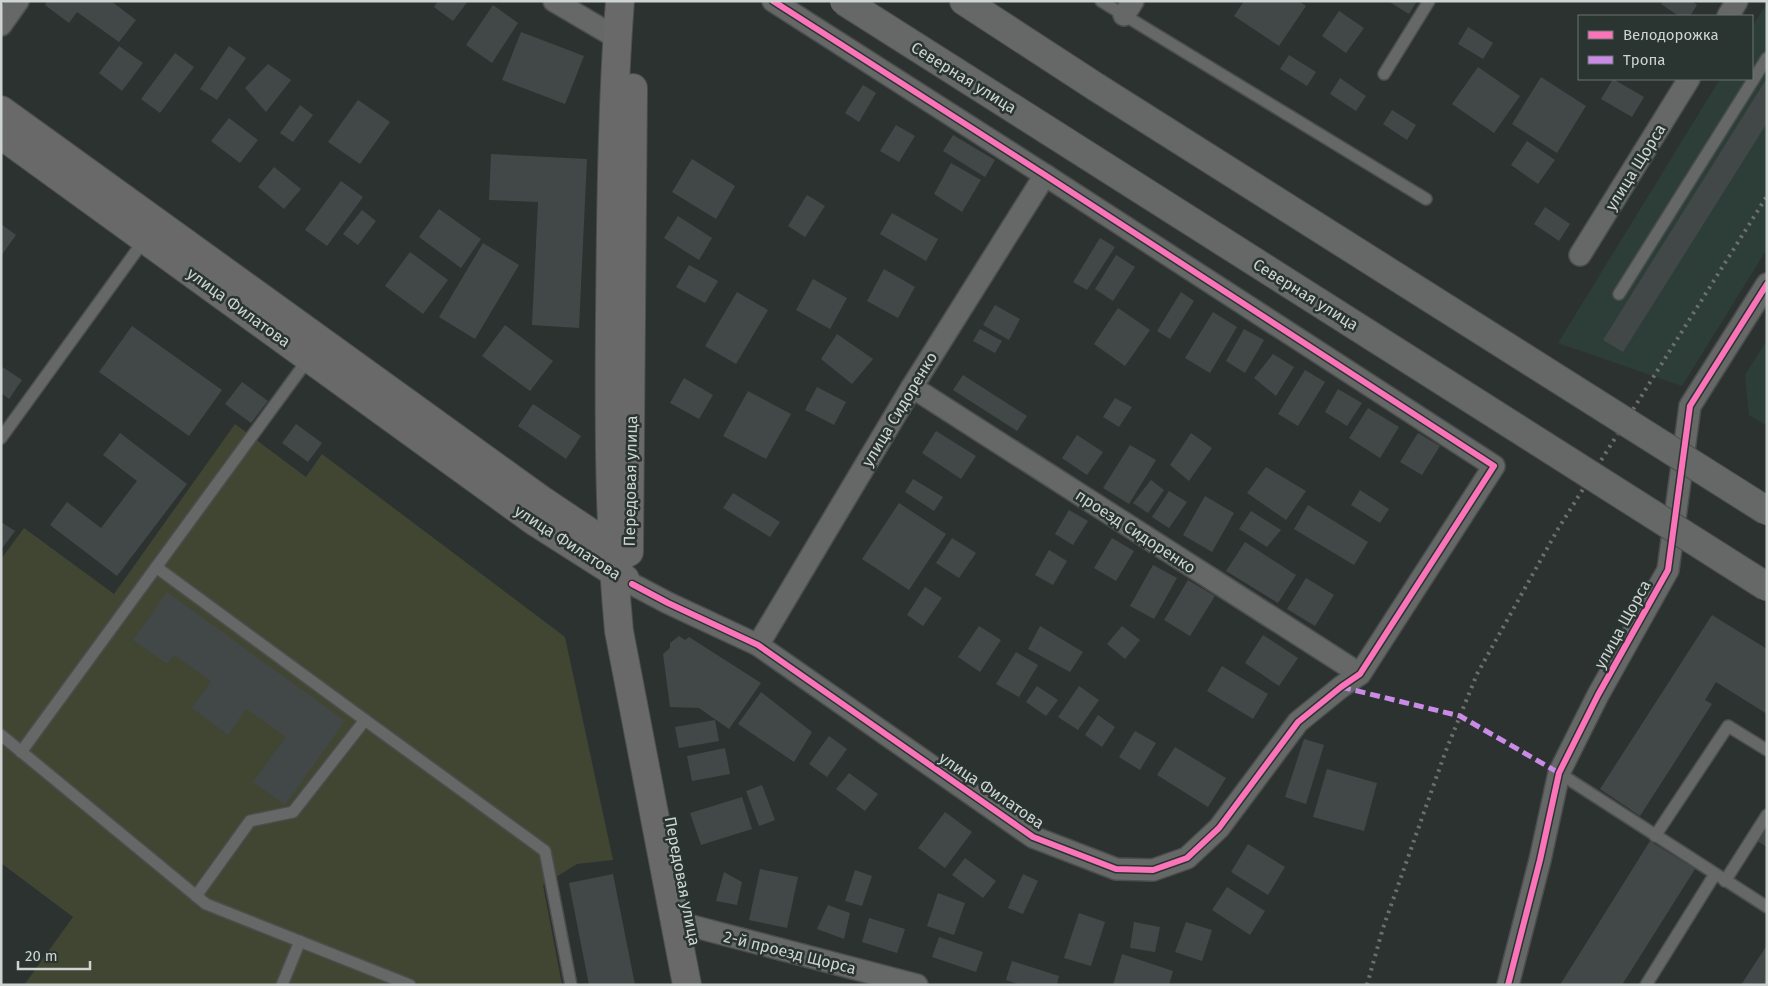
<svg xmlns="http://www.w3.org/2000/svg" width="1768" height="986" font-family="'Fira Sans',sans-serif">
	<rect width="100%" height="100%" fill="#2c3230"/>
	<!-- built -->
	<g fill="#2d3d38">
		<polygon points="1767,3 1767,249 1682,386 1558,343 1720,79 1752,79 1752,27"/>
		<polygon points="1767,340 1767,426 1749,415 1745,375"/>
	</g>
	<!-- green -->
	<polygon fill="#414633" points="235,424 306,477 322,454 565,637 613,860 577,864 543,885 562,985 24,985 73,917 1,863 1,559 24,528 114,594"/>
	<!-- building -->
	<g fill="#424847">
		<polygon points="47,1 111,1 136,20 119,42 77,12 69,23 45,5"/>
		<polygon points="438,1 468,1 453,21 434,7"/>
		<polygon points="1244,1 1299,1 1306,6 1279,46 1234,16"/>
		<polygon points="1388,1 1417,1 1409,14"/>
		<polygon points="1663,1 1692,1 1697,5 1690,16 1679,16 1661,4"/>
		<polygon points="493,5 518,23 492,63 466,45"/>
		<polygon points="1339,11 1364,28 1346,53 1322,36"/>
		<polygon points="1468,27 1493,43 1483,59 1458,44"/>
		<polygon points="521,32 584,56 565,104 502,80"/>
		<polygon points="119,46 143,63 122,91 99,73"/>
		<polygon points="229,46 246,58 217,100 200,89"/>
		<polygon points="175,53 194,67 160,113 141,99"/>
		<polygon points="1289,55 1316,72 1307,86 1280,69"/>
		<polygon points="268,64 291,80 266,112 245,88"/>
		<polygon points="1478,67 1520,96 1494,133 1452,104"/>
		<polygon points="1541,77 1586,106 1557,153 1512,124"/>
		<polygon points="1340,78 1366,96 1356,111 1330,94"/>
		<polygon points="1767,78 1767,123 1623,352 1603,340"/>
		<polygon points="1613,79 1644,97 1632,117 1601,99"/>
		<polygon points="863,85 876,93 859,122 845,113"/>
		<polygon points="358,100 390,122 360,164 328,142"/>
		<polygon points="300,105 313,115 293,142 280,133"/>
		<polygon points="1392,110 1416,125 1407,140 1383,124"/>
		<polygon points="229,118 258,140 240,163 211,141"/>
		<polygon points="896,125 915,136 899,162 880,151"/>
		<polygon points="953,135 995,160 985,177 943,151"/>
		<polygon points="1527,141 1555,160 1538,184 1511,165"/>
		<polygon points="491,154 587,159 579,328 532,325 538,202 489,200"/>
		<polygon points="692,159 735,186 716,219 672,192"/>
		<polygon points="951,163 981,180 962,212 934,194"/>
		<polygon points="274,167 301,189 284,209 258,187"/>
		<polygon points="341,181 363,197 327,246 305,230"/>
		<polygon points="807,195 825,206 805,237 788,226"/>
		<polygon points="1545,207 1570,224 1559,241 1534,224"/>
		<polygon points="439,209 481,239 461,268 419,237"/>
		<polygon points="362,210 376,221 358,245 343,234"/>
		<polygon points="892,213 938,239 926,261 880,234"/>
		<polygon points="678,216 712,238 699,260 664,238"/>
		<polygon points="1,224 16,235 1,256"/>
		<polygon points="1100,238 1115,247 1087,290 1073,282"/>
		<polygon points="483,243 519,265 475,339 439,317"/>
		<polygon points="410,252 448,280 423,314 385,286"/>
		<polygon points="1116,255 1135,267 1113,301 1095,289"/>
		<polygon points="689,265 718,281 705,303 676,287"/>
		<polygon points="884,269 915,287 898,318 867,301"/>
		<polygon points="813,279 847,298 830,329 796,310"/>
		<polygon points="737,292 768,310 736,364 705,346"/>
		<polygon points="1181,292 1194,301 1170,339 1157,331"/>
		<polygon points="995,305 1020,319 1009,340 983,325"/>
		<polygon points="1118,308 1150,330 1125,366 1094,344"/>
		<polygon points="1213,312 1237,327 1210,373 1185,358"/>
		<polygon points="505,325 553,361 530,391 482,356"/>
		<polygon points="132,326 222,390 189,436 99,372"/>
		<polygon points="980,329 1002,341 995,353 973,341"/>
		<polygon points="1244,329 1264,340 1245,373 1226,361"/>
		<polygon points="837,334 873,359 852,384 821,359"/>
		<polygon points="1273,354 1294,367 1276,396 1254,378"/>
		<polygon points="1,366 22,380 9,399 1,393"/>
		<polygon points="1305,370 1325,382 1298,426 1278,414"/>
		<polygon points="963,375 1027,416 1017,431 953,390"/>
		<polygon points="684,378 713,395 699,419 670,403"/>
		<polygon points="242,382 268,401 251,423 225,404"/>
		<polygon points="817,387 846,402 834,425 805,410"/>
		<polygon points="1338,389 1362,403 1347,426 1325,412"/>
		<polygon points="748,391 791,414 766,459 723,436"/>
		<polygon points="1115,398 1132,407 1119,427 1103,417"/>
		<polygon points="533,404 581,436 566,459 518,426"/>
		<polygon points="1368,408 1399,427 1380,458 1349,438"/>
		<polygon points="296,424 322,443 308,462 282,443"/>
		<polygon points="936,431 976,456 961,479 922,453"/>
		<polygon points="120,433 187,484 117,576 50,525 67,502 101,528 137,481 103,455"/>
		<polygon points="1191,433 1212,448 1189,481 1170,465"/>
		<polygon points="1418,433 1440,446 1422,475 1400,462"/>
		<polygon points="1077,435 1103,452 1087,475 1062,458"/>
		<polygon points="1130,445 1156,460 1129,504 1103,488"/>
		<polygon points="1266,467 1306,491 1286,520 1247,493"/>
		<polygon points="913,479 943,497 934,511 905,492"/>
		<polygon points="1151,480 1164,490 1148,513 1133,503"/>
		<polygon points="1360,490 1389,509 1380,523 1351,505"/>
		<polygon points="1169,491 1187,502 1169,528 1152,517"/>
		<polygon points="733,493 780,522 770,537 723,508"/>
		<polygon points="1205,496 1234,513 1212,552 1183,535"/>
		<polygon points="899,503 946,534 909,590 862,559"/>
		<polygon points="1308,505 1368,542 1354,565 1294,529"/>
		<polygon points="1069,510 1088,521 1073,545 1055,534"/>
		<polygon points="1251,511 1281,530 1267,547 1239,529"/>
		<polygon points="1,522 15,531 1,550"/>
		<polygon points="952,538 976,553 959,578 936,563"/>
		<polygon points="1112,538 1134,551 1116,581 1094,568"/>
		<polygon points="1245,542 1296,575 1278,603 1226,571"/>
		<polygon points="1049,550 1067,561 1053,585 1035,575"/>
		<polygon points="1153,565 1177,578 1154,619 1130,606"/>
		<polygon points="1306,578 1334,595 1315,626 1287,609"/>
		<polygon points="1188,580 1215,596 1190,636 1164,620"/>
		<polygon points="925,587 942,598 923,626 907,615"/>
		<polygon points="167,592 345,721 285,805 253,782 286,737 246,709 228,735 192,708 211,681 174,655 167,664 133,640"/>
		<polygon points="1712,615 1767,649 1767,714 1716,682 1705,700 1712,704 1640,816 1600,789"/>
		<polygon points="979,626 1001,640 980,672 958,657"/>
		<polygon points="1040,626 1083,652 1070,672 1028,649"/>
		<polygon points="1122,626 1140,640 1125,659 1107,644"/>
		<polygon points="1263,635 1298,658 1279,686 1245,663"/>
		<polygon points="679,636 685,640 689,637 761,683 729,729 699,708 670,707 663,654 670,648 670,643"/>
		<polygon points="1016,652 1038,665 1019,697 996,684"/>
		<polygon points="1222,666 1268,694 1253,719 1207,691"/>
		<polygon points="1037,686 1058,700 1046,716 1026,702"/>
		<polygon points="1079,686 1099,700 1078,730 1058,717"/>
		<polygon points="761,692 812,732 794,762 738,724"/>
		<polygon points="1098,715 1115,727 1102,747 1085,735"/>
		<polygon points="715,720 719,741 679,748 675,727"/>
		<polygon points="1135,731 1156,743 1140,770 1119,757"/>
		<polygon points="829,736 847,749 827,777 809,764"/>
		<polygon points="1304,739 1324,745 1306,804 1285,797"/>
		<polygon points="1175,747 1226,778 1208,807 1157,775"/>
		<polygon points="725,748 730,774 692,781 687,756"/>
		<polygon points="1327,769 1377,783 1364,831 1313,817"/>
		<polygon points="849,773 878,794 865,811 836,789"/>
		<polygon points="762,785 775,820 759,826 746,791"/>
		<polygon points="742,797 752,829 701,845 690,813"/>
		<polygon points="945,812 972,832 945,868 918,848"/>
		<polygon points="1767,825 1767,847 1757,841"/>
		<polygon points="1650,841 1695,869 1622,985 1560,985"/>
		<polygon points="1248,844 1285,867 1268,895 1231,872"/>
		<polygon points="965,858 996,881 983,898 952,875"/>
		<polygon points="760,869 798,877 787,928 749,920"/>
		<polygon points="855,870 872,876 862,906 845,901"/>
		<polygon points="724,872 742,882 737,905 716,901"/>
		<polygon points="613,874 635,985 589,985 569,883"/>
		<polygon points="1023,874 1038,881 1023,914 1008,908"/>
		<polygon points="1227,887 1265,911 1250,935 1212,910"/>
		<polygon points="938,893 965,903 954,935 927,926"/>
		<polygon points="828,905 850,913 844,939 817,929"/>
		<polygon points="1079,913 1105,922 1091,966 1064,958"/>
		<polygon points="869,918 905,929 897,953 862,942"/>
		<polygon points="1134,922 1160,927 1155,952 1130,948"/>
		<polygon points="1186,922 1212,930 1202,961 1175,952"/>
		<polygon points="939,937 983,952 976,972 932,957"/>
		<polygon points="1767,945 1767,985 1741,985"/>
		<polygon points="1122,954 1173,971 1169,985 1113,985"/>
		<polygon points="1012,961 1059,976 1057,985 1021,985 1006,980"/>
	</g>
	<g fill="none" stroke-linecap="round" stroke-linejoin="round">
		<defs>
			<g id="lane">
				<polyline points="1101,1 1426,199"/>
				<polyline points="1384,74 1429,1"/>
				<polyline points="1619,294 1767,58"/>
				<polyline points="1,438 145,239"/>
				<polyline points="156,567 365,720 293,812 250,821 196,896"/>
				<polyline points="365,720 545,851 571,985"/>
				<polyline points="1,735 206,904 410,985"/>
				<polyline points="21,752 309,358"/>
				<polyline points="1559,773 1767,907"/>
				<polyline points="1655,836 1728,726 1767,750"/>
				<polyline points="1725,881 1767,815"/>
				<polyline points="282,985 300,941"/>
				<polyline points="1646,985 1715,874"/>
			</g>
			<g id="street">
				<polyline points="554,1 617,38"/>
				<polyline points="1124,15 1133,1"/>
				<polyline points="1728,16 1737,1"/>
				<polyline points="1,25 18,1"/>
				<polyline points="1580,255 1689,79"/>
				<polyline points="912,387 1360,674"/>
				<polyline points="632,584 668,603 758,645 1033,837 1116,869 1153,870 1187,858 1219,828 1298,722 1341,687 1360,674 1494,466 1045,175 773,1"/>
				<polyline points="758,645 912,387 1045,175"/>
				<polyline points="692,926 917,985"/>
				<polyline points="1508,985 1540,860 1559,773 1598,695 1668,570 1690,406 1767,284"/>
			</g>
			<g id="secondary">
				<path d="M620,1c-8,105 -9,209 -10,313 -1,106 -1,212 9,317l68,354"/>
				<polyline points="1,110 543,501 624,555"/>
				<polyline points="1,135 534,521 625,579"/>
				<polyline points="629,552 633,88"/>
			</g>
			<polyline id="primary" points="964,1 1096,87"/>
		</defs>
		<!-- lane casing -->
		<use href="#lane" stroke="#4a4e4d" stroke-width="14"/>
		<!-- street casing -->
		<use href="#street" stroke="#4a4e4d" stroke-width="24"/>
		<!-- secondary casing -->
		<use href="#secondary" stroke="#4a4e4d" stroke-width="30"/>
		<!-- primary casing -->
		<use href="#primary" stroke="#4a4e4d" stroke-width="30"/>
		<!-- lane -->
		<use href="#lane" stroke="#656866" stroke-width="11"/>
		<!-- street -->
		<use href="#street" stroke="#656866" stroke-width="21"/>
		<!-- secondary -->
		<use href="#secondary" stroke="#686968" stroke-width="28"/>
		<!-- primary -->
		<use href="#primary" stroke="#656867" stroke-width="28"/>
		<!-- rail -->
		<polyline stroke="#6d6f6e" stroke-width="4" stroke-dasharray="2.5 5" stroke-linecap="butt" points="1367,985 1383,928 1445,753 1477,674 1558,529 1767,196"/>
		<defs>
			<g id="primary-bridge">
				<polyline points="844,1 1767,587"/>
				<polyline points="1096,87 1767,511"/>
			</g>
		</defs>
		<!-- primary-bridge casing -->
		<use href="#primary-bridge" stroke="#4a4e4d" stroke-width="30" stroke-linecap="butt"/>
		<!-- primary-bridge -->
		<use href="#primary-bridge" stroke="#656867" stroke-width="28"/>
		<!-- quiet -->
		<polyline stroke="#ca8be6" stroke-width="5" stroke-dasharray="10 5" stroke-linecap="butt" points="1341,687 1460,716 1559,773"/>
		<defs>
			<g id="cycleway">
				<polyline points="632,584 668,603 758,645 1033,837 1116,869 1153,870 1187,858 1219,828 1298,722 1341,687 1360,674 1494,466 1045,175 773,1"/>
				<polyline points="1508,985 1540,860 1559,773 1598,695 1668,570 1690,406 1767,284"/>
			</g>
		</defs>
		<!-- cycleway casing -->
		<use href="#cycleway" stroke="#2a3431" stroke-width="9"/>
		<!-- cycleway -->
		<use href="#cycleway" stroke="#fb73b8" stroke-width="6"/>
	</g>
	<g text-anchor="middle" stroke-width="5" stroke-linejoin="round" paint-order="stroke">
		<!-- street labels -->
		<g font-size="16" fill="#cdd4d2" stroke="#2a3431">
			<text transform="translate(964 77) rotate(32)" y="6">Северная улица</text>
			<text transform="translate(1635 167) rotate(-58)" y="6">улица Щорса</text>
			<text transform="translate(1306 294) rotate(32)" y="6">Северная улица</text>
			<text transform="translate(239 307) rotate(36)" y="6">улица Филатова</text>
			<text transform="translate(899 409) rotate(-59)" y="6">улица Сидоренко</text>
			<text transform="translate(630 481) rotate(-89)" y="6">Передовая улица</text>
			<text transform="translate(1136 531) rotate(33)" y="6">проезд Сидоренко</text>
			<text transform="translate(568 542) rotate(33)" y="6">улица Филатова</text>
			<text transform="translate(1622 624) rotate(-61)" y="6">улица Щорса</text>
			<text transform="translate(992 790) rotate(34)" y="6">улица Филатова</text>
			<text transform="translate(683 881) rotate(79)" y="6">Передовая улица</text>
			<text transform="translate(790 952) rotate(14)" y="6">2-й проезд Щорса</text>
		</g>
	</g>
	<!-- border -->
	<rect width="1768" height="986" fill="none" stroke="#cdd4d2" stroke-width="5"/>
	<!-- legend -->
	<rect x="1578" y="15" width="175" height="65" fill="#2a3431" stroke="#6b7471"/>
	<rect x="1588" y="31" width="25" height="8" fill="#fb73b8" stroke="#6b7471"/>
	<text x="1623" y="40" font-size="15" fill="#cdd4d2">Велодорожка</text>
	<rect x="1588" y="56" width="25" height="8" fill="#ca8be6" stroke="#6b7471"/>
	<text x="1623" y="65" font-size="15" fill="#cdd4d2">Тропа</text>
	<!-- scale -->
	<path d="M18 961v8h72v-8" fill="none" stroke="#cdd4d2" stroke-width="2.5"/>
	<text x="25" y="961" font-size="15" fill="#cdd4d2" stroke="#2a3431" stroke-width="4" paint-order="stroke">20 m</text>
</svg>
